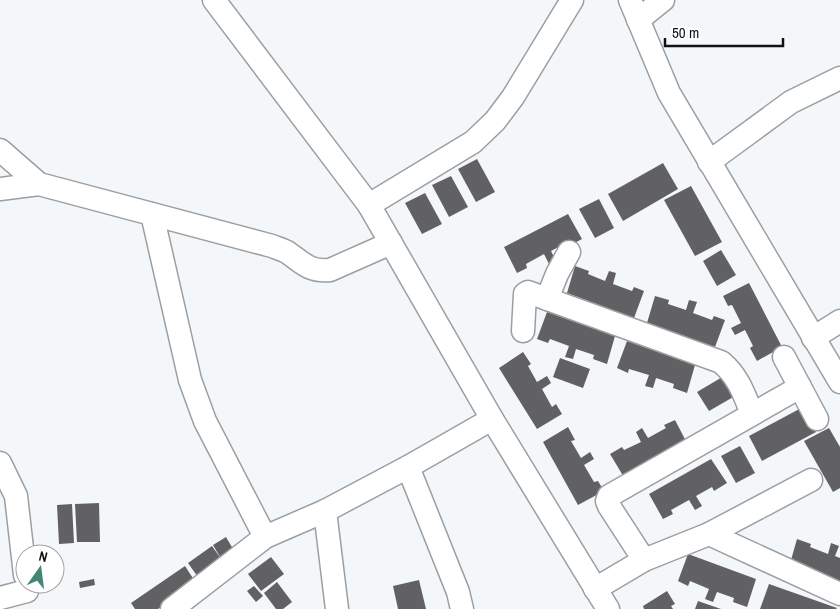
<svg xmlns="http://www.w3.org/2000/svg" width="840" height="609" font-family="'Archivo Narrow',sans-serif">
	<rect width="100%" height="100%" fill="#f4f7fa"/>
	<!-- building -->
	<g fill="#616063">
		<polygon points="477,159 495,192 476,202 458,169"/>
		<polygon points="663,163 678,189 623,221 608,194"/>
		<polygon points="451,176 468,207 449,217 432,185"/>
		<polygon points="691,186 722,242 695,256 664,200"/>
		<polygon points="425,193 442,224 422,234 405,203"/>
		<polygon points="599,199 614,228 595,238 579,209"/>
		<polygon points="568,214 582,239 569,246 568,242 551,251 556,261 549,264 544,254 526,264 527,268 517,273 504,247"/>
		<polygon points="721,250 736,275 717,286 703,261"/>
		<polygon points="575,266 589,271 588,274 605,281 609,271 616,273 613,284 632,291 634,287 644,291 634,318 567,293"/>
		<polygon points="749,283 782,347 757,361 750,348 753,346 745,330 735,335 731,328 741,323 732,305 728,306 723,296"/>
		<polygon points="655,296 669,300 668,304 686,310 689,300 697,302 693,313 712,320 714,316 725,320 715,347 647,323"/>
		<polygon points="547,312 615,336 607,364 593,359 594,355 576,349 573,359 565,357 569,346 550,339 548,343 537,339"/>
		<polygon points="627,341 695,365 687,393 673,388 674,384 656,378 653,388 645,386 649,375 629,369 628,373 617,368"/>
		<polygon points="523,352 531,364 528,366 537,382 547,376 551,383 542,389 552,407 556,404 562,414 537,429 499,368"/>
		<polygon points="560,358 590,369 583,388 553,377"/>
		<polygon points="724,376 735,396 709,411 697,392"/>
		<polygon points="803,407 816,432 762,461 749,436"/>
		<polygon points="675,420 688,445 625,479 610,454 622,447 624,450 641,442 636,432 642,428 648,438 666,428 664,425"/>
		<polygon points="568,427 575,440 571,441 581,458 590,452 594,459 584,465 594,482 598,481 604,491 578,505 543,442"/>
		<polygon points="829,428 840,447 840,488 833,492 804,441"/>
		<polygon points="740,446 755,473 736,483 721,456"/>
		<polygon points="711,459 727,483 714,491 712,487 696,496 702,506 695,510 689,500 671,510 673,514 663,519 649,494"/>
		<polygon points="99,503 100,542 77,542 75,504"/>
		<polygon points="72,504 74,543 59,544 57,505"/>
		<polygon points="226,537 236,554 223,562 213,545"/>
		<polygon points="797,539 811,544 810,547 828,554 831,543 839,546 835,556 840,558 840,585 789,567"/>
		<polygon points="212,546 224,563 200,580 188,563"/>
		<polygon points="688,554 756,579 747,607 733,602 734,598 717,592 713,602 705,599 709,589 690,581 688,586 678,581"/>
		<polygon points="271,557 284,574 261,591 248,574"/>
		<polygon points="185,566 196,583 158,609 135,609 131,603"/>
		<polygon points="94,579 95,585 80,588 79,582"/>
		<polygon points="419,580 426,609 398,609 393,586"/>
		<polygon points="277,582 292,602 283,609 276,609 264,593"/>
		<polygon points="769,584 837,608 836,609 760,609"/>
		<polygon points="254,586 263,596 256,602 247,591"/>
		<polygon points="667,591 675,604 671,606 673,609 644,609 643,606"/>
		<polygon points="698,601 721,609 695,609"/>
	</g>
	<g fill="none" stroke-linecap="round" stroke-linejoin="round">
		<defs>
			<g id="minor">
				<polyline points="214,0 369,205 492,419 608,609"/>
				<polyline points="630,0 669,93 840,382"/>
				<polyline points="638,20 663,0"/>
				<path d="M0,150l39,34 233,62c5,2 11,4 15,6 16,11 22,20 43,18l61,-27"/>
				<polyline points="709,162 791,102 840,78"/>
				<polyline points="0,189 39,184"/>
				<polyline points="369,205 473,142 495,121 513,97 572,0"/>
				<polyline points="152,214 190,380 205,421 265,537"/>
				<polyline points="547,299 557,274 569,252"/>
				<path d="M523,331l2,-37 3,-2 193,70c17,14 23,32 31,52"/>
				<polyline points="813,338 840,321"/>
				<polyline points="784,357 817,419"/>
				<polyline points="0,463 16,496 25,575"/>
				<polyline points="408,467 458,592 462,609"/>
				<polyline points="325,511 337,609"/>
				<polyline points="709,534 840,594"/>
				<polyline points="644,560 609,506 607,501 609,496 800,387"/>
				<polyline points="595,589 644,560 709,534 811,480"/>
				<polyline points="0,598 27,591"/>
				<polyline points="172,609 265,537 325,511 408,467 492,419"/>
			</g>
		</defs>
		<!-- minor casing -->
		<use href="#minor" stroke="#9c9fa2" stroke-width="25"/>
		<!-- minor -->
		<use href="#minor" stroke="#fff" stroke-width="22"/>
	</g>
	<!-- north arrow -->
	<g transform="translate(40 569) rotate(14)"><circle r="24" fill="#ffffff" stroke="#a0a0a1"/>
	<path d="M0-4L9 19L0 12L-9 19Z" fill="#448575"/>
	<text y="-8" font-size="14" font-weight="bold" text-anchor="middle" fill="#111213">N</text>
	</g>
	<!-- scale -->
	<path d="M665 38v8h118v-8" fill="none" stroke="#111213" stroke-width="2.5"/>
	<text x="672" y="38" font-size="15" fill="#111213" stroke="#ffffff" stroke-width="4" paint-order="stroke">50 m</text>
</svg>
